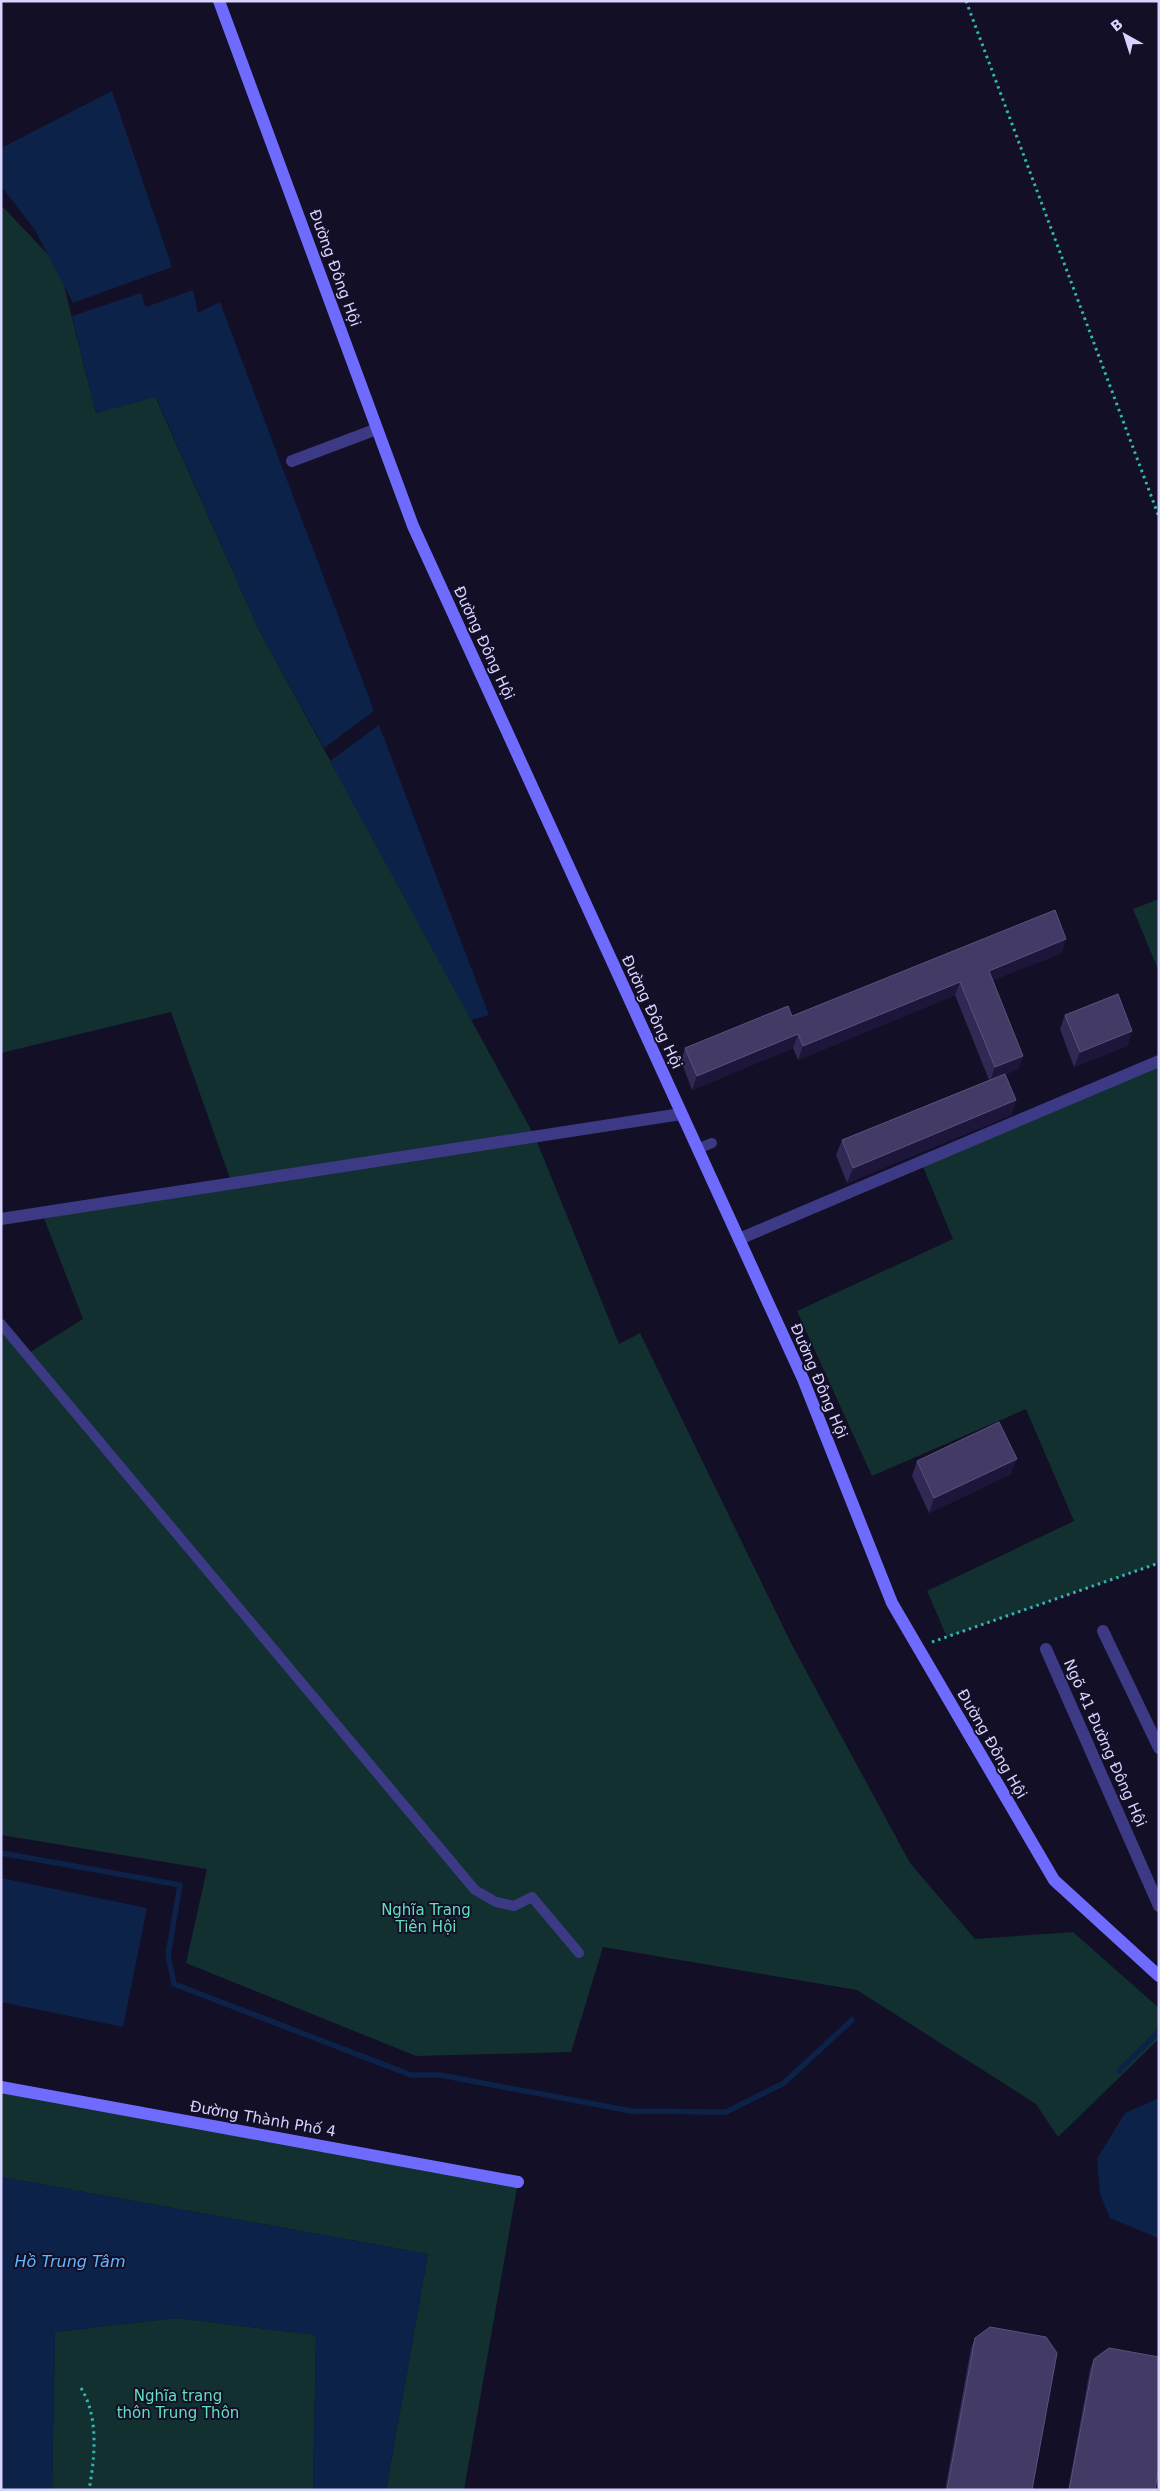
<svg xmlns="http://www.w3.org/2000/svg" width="1160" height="2491" font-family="'DejaVu Sans',sans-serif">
	<rect width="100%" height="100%" fill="#130f26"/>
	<!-- green -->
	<g fill="#12302f">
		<polygon points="1,205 59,266 96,413 155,396 258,628 535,1137 619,1344 640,1333 792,1645 910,1863 975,1939 1073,1932 1159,2008 1159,2039 1058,2137 1036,2104 857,1990 603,1947 571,2052 416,2056 186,1963 207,1869 1,1835 1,1324 27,1354 83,1319 42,1213 232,1184 171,1012 1,1053"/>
		<polygon points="1159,899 1159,972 1133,909"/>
		<polygon points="1159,1064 1159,1563 947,1637 927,1591 1074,1521 1026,1409 872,1476 797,1311 953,1239 921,1162"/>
		<polygon points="1,2087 518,2182 464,2490 386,2490 428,2254 1,2177"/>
		<polygon points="176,2318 316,2335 313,2490 52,2490 55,2332"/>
	</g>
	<!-- water -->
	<g fill="#0c2248">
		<polygon points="112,91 172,267 73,303 35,230 1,186 1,148"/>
		<polygon points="193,290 198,313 220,302 374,711 324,748 258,628 156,397 96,413 72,316 141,293 146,307"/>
		<polygon points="379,725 489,1015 471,1020 330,761"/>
		<polygon points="1,1878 147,1908 123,2027 1,2002"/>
		<polygon points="1159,2098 1159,2238 1158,2238 1110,2218 1100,2194 1097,2159 1125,2113"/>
		<polygon points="1,2177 428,2254 386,2490 313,2490 316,2335 176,2318 55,2332 52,2490 1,2490"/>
	</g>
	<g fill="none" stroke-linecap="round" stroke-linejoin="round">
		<!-- stream -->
		<g stroke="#0c2248" stroke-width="5.5">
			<polyline points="1,1853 180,1885 168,1955 174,1984 411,2075 440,2075 631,2111 726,2112 784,2083 852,2020"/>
			<polyline points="1119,2071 1159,2031"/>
		</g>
		<!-- path -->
		<g stroke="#2fb8b0" stroke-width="3" stroke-dasharray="2.5 4" stroke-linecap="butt">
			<polyline points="966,1 1159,517"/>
			<polyline points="932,1642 1159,1563"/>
			<path d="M81,2388c18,29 14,69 8,102"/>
		</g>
		<!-- lane -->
		<g stroke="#3d3a85" stroke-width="10">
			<polyline points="697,1149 712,1143"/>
			<polyline points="1,1324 475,1890 496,1902 514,1906 532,1897 579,1953"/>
		</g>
		<!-- street -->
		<g stroke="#3d3a85" stroke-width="12">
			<polyline points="292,461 377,429"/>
			<polyline points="1,1219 681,1114"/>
			<polyline points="739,1239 1159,1061"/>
			<polyline points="1103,1631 1159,1748"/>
			<polyline points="1046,1649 1159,1906"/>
		</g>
		<!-- secondary -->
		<g stroke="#6f6bff" stroke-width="12">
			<polyline points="219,1 413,526 803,1379 892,1603 1054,1880 1159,1976"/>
			<polyline points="1,2087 518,2182"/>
		</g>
	</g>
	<!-- wall -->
	<g fill="#312854">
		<polygon points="1062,953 993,980 1019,1069 1005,1074 1016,1100 1011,1115 847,1183 836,1155 842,1140 989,1080 955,995 798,1060 793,1048 692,1090 681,1061 685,1048 792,1016"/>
		<polygon points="1065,1015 1132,1031 1127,1046 1074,1067 1060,1029"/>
		<polygon points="917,1461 1011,1474 929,1513 912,1476"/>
		<polygon points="975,2338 1032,2490 945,2490 971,2348"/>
		<polygon points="1094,2359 1155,2490 1068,2490 1090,2369"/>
	</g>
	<!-- shaded-wall -->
	<g fill="#1d163a">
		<polygon points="1066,939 1062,953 984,984 989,971"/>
		<polygon points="960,982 955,995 798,1060 803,1046"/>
		<polygon points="1132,1031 1127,1046 1074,1067 1080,1052"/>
		<polygon points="798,1034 793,1048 692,1090 697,1076"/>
		<polygon points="1023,1056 1019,1069 990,1081 995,1067"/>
		<polygon points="1016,1100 1011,1115 847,1183 853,1168"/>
		<polygon points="1017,1459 1011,1474 929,1513 934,1498"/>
	</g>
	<!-- building -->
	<g fill="#433a66" stroke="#5a527e">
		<polygon points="1055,910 1066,939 989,971 1023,1056 995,1067 960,982 803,1046 798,1034 697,1076 685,1048 788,1006 792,1016"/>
		<polygon points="1118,994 1132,1031 1080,1052 1065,1015"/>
		<polygon points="1005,1074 1016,1100 853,1168 842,1140"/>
		<polygon points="999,1422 1017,1459 934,1498 917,1461"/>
		<polygon points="990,2327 1046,2337 1057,2353 1032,2490 947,2490 975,2338"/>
		<polygon points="1109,2348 1159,2357 1159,2467 1155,2490 1069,2490 1094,2359"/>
	</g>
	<g text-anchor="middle" stroke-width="4" stroke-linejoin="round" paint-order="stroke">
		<!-- street labels -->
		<g font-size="15" fill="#d9d4ff" stroke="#130f26">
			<text transform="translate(335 268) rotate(70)" y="5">Đường Đông Hội</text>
			<text transform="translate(484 643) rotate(65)" y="5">Đường Đông Hội</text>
			<text transform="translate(652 1012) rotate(65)" y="5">Đường Đông Hội</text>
			<text transform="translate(819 1381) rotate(67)" y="5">Đường Đông Hội</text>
			<text transform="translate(1105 1743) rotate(66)" y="5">Ngõ 41 Đường Đông Hội</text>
			<text transform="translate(992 1744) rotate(60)" y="5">Đường Đông Hội</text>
			<text transform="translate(263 2119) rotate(10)" y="5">Đường Thành Phố 4</text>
		</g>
		<!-- park labels -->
		<g font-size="15" fill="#5fe0c0" stroke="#130f26">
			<text x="426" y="1915">Nghĩa Trang<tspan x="426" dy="17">Tiên Hội</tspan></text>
			<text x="178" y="2401">Nghĩa trang<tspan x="178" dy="17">thôn Trung Thôn</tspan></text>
		</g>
		<!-- water labels -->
		<g font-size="16" font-style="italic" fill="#62b6ff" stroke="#130f26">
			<text x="70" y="2267">Hồ Trung Tâm</text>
		</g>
	</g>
	<!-- border -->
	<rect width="1160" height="2491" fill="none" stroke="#d9d4ff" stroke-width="5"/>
	<!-- north arrow -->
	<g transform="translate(1125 35) rotate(321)" stroke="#130f26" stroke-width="4" paint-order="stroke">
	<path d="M0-4L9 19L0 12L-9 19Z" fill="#d9d4ff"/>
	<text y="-8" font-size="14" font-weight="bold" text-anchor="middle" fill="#d9d4ff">B</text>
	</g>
</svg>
